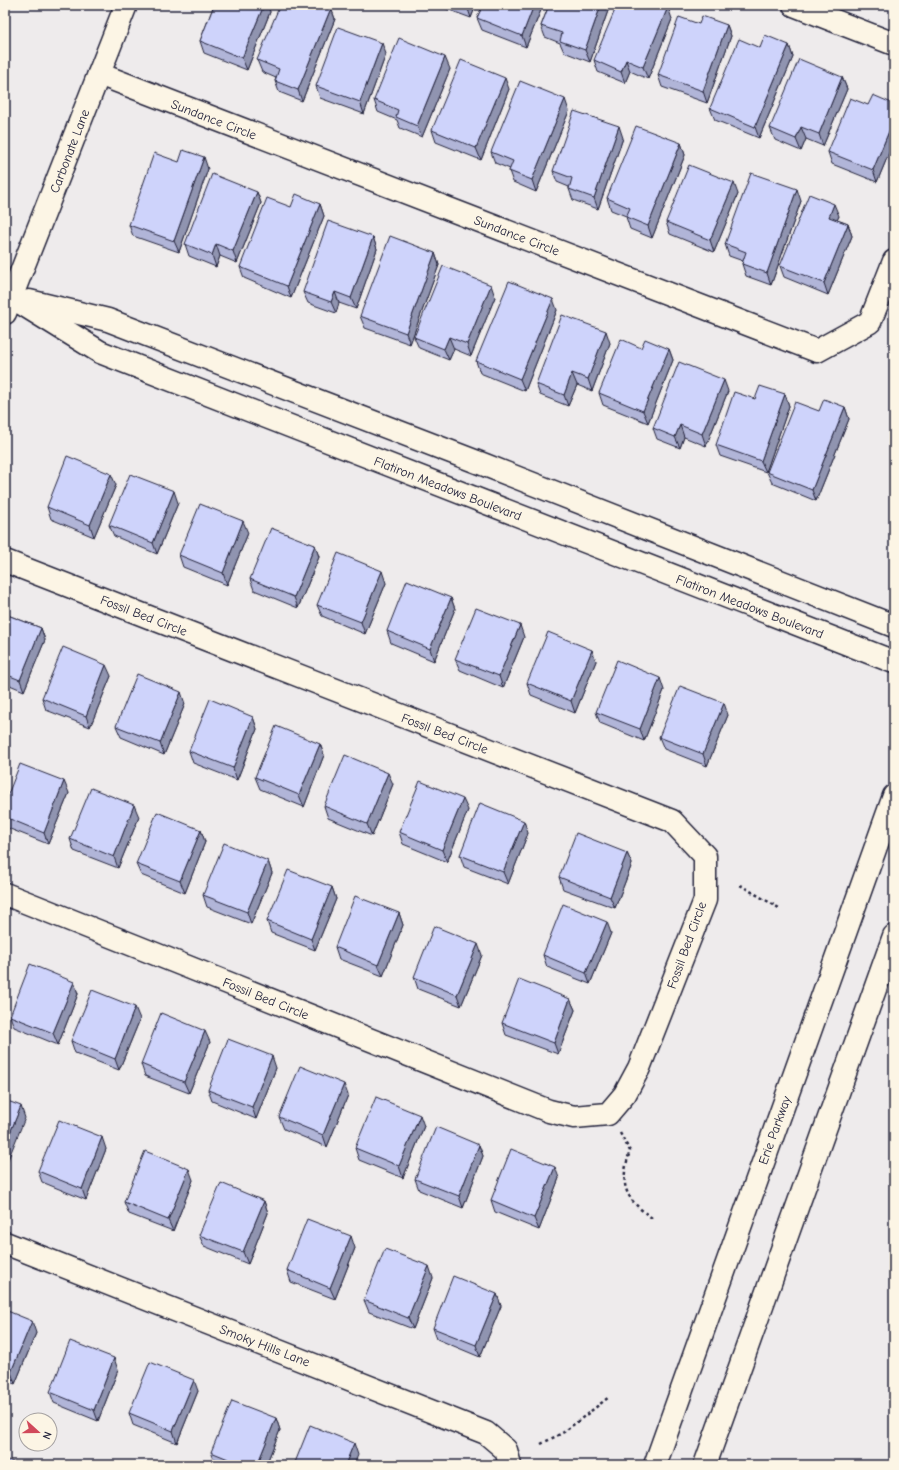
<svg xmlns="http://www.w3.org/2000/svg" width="899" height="1470" font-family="'Comic Neue',sans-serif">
	<rect width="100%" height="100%" fill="#eeebec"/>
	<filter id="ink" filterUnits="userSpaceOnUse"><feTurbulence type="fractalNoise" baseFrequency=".025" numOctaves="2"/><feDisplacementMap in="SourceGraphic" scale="8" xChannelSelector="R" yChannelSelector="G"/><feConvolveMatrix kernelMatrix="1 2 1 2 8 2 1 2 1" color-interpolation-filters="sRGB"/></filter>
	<g filter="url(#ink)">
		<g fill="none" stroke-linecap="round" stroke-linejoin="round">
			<defs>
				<g id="street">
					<polyline points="794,5 894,44"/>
					<polyline points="99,74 817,351 870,322 894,261"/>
					<polyline points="5,313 126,5"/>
					<polyline points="5,561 672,821 705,856 705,900 639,1068 625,1094 608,1114 574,1117 549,1111 5,894"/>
					<polyline points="5,1243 486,1433 506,1450 510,1465"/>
				</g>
				<g id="secondary">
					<polyline points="11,297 100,352 894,662"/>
					<polyline points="29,301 108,320 485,465 894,626"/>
					<polyline points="655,1465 894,796"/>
					<polyline points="705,1465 894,936"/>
				</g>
			</defs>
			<!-- street casing -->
			<use href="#street" stroke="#22223b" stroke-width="25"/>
			<!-- secondary casing -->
			<use href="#secondary" stroke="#22223b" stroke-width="25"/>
			<!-- path -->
			<g stroke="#22223b" stroke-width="2.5" stroke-dasharray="3 3" stroke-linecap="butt">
				<polyline points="740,885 779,908"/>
				<path d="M620,1133l10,18c-11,34 -6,47 22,67"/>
				<polyline points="541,1444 564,1432 609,1397"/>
			</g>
			<!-- street -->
			<use href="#street" stroke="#fcf5e5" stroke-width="22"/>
			<!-- secondary -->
			<use href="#secondary" stroke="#fcf5e5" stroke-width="22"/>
		</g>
		<!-- wall -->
		<g fill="#b1b5d8" stroke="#22223b">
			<polygon points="214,5 268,5 270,12 247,70 204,53 200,41"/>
			<polygon points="436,5 476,5 471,18"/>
			<polygon points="483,5 543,5 526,47 482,30 477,18"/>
			<polygon points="549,5 610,5 590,62 564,52 560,43 545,37 541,26"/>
			<polygon points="331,8 335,19 302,101 279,92 275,81 276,78 262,72 257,60"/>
			<polygon points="672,19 648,79 630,71 625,83 598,72 594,60"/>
			<polygon points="699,24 727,25 731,36 707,103 662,87 658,75"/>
			<polygon points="789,45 793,57 759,138 715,120 710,108 760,48"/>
			<polygon points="386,54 364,114 320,98 316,86"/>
			<polygon points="450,69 422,137 400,128 397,120 378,112 374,100"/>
			<polygon points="842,77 847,89 823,146 806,139 801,151 775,140 770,128"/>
			<polygon points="509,89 481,160 436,142 432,130"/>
			<polygon points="894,104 894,141 877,182 832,164 828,152 868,105"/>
			<polygon points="569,111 536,192 513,182 509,171 510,169 495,163 491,152"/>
			<polygon points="623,138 598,209 573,200 569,189 569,187 557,182 553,171"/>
			<polygon points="681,143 685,155 652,238 630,229 626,217 626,216 611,210 607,198"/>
			<polygon points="179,162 208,169 179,252 133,236 129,225"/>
			<polygon points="257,192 261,203 237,263 220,256 216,267 189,256 185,244"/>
			<polygon points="738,194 714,252 670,234 666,222"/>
			<polygon points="801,201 771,285 746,276 742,264 743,261 729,256 725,244"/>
			<polygon points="320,204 324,216 291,298 244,278 240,267 291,207"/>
			<polygon points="839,216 837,220 848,224 852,236 828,295 784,277 780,266"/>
			<polygon points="373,237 377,249 356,309 339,303 336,313 308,303 303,292"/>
			<polygon points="435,253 439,265 410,344 365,328 360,316"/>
			<polygon points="495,297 471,356 454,349 449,360 419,348 414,337"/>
			<polygon points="557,310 525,391 480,373 476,361"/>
			<polygon points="610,343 592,391 577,385 568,406 540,395 536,384"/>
			<polygon points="641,348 669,349 673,360 648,423 603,405 599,393"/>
			<polygon points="728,391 706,446 684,437 680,448 657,439 653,428"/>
			<polygon points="785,394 789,406 766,472 720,456 716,445 755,399"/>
			<polygon points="845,407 849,419 816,501 772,483 767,472 819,411"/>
			<polygon points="116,485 94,537 51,519 47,507"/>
			<polygon points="178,503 157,554 114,536 109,525"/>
			<polygon points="248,533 227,585 183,567 179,555"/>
			<polygon points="315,545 319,557 298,608 254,590 250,579"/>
			<polygon points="386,583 365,634 322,616 317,605"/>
			<polygon points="451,598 455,609 434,661 391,643 387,631"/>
			<polygon points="5,614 41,628 45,640 24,691 5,683"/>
			<polygon points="524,637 503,688 460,670 455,659"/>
			<polygon points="592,650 596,661 575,713 531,695 527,683"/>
			<polygon points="111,676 90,727 46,710 42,698"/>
			<polygon points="664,690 644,741 600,723 596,712"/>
			<polygon points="185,704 164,755 121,737 116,726"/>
			<polygon points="728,715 707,766 664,749 659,737"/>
			<polygon points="253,717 257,729 237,780 193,763 189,751"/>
			<polygon points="320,744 324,755 304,807 260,789 255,777"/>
			<polygon points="393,784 372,836 328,818 324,806"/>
			<polygon points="69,793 48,844 5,827 5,802"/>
			<polygon points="468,810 447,862 403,844 399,832"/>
			<polygon points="139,817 118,868 74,851 70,839"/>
			<polygon points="201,830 205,842 185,893 141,875 136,864"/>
			<polygon points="528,833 508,884 464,867 460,855"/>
			<polygon points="627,853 632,864 615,908 563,889 559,877"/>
			<polygon points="268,861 272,873 251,924 207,907 203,895"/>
			<polygon points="332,887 336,899 315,950 271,933 267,921"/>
			<polygon points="399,913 403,925 383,976 339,959 335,947"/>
			<polygon points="611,933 590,984 547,967 543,955"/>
			<polygon points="482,955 461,1006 418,989 414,977"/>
			<polygon points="74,982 78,994 58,1045 14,1027 10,1016"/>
			<polygon points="570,999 575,1010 558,1054 506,1035 502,1023"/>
			<polygon points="140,1019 119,1070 75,1053 71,1041"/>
			<polygon points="210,1042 189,1093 145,1076 141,1064"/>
			<polygon points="276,1068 256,1119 212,1101 208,1090"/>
			<polygon points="348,1095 327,1147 284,1129 279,1117"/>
			<polygon points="424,1126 403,1178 359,1160 355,1148"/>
			<polygon points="479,1145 483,1156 463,1208 419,1190 415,1179"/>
			<polygon points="106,1149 86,1200 42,1182 38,1171"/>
			<polygon points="559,1178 539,1230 495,1212 491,1200"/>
			<polygon points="193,1180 173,1231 129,1214 124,1202"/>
			<polygon points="264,1201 268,1213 248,1264 204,1246 199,1235"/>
			<polygon points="355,1248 335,1299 291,1282 287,1270"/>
			<polygon points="433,1278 413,1329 369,1312 364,1300"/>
			<polygon points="497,1294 501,1306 480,1357 437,1339 433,1328"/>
			<polygon points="5,1310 36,1333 15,1384 5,1380"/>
			<polygon points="118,1370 98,1421 54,1403 50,1392"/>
			<polygon points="198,1391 177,1443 133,1425 129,1413"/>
			<polygon points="276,1418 280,1430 266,1465 219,1465 216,1464 211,1452"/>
		</g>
		<!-- shaded-wall -->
		<g fill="#9094b0" stroke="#22223b">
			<polygon points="264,5 268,5 270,12 247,70 242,58"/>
			<polygon points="467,5 476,5 471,18 467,6"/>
			<polygon points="534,5 543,5 526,47 522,36"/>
			<polygon points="601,5 610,5 590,62 585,50"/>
			<polygon points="668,7 672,19 648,79 643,67"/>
			<polygon points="331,8 335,19 302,101 298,90"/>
			<polygon points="727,25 731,36 707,103 703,91"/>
			<polygon points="382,43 386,54 364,114 360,102"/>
			<polygon points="789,45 793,57 759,138 755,127"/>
			<polygon points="445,57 450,69 422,137 417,126"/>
			<polygon points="626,60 630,71 625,83 621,72"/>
			<polygon points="842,77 847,89 823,146 819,134"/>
			<polygon points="505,78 509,89 481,160 476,148"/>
			<polygon points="565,99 569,111 536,192 532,180"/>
			<polygon points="894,119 894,141 877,182 873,170"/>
			<polygon points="619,126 623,138 598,209 594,198"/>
			<polygon points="801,127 806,139 801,151 796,139"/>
			<polygon points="681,143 685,155 652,238 648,226"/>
			<polygon points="204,157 208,169 179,252 174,241"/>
			<polygon points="734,183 738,194 714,252 710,240"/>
			<polygon points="797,189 801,201 771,285 767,273"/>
			<polygon points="257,192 261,203 237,263 233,251"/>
			<polygon points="320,204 324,216 291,298 287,286"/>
			<polygon points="834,204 839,216 833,229 829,217"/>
			<polygon points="848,224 852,236 828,295 824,283"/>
			<polygon points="373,237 377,249 356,309 351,298"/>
			<polygon points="216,244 220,256 216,267 212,255"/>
			<polygon points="435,253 439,265 410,344 406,333"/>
			<polygon points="491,285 495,297 471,356 467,344"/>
			<polygon points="335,292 339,303 336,313 331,302"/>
			<polygon points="553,299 557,310 525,391 520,379"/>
			<polygon points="606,331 610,343 592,391 588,379"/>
			<polygon points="449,337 454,349 449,360 444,349"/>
			<polygon points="669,349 673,360 648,423 643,411"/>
			<polygon points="572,373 577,385 568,406 564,395"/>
			<polygon points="724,380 728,391 706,446 702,434"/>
			<polygon points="785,394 789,406 766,472 761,461"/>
			<polygon points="845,407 849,419 816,501 812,490"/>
			<polygon points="680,425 684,437 680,448 675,437"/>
			<polygon points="111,474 116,485 94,537 90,525"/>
			<polygon points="174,491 178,503 157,554 153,543"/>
			<polygon points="243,521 248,533 227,585 223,573"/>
			<polygon points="315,545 319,557 298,608 294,597"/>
			<polygon points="382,571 386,583 365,634 361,622"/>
			<polygon points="451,598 455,609 434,661 430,649"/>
			<polygon points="520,625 524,637 503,688 499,676"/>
			<polygon points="41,628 45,640 24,691 20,680"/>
			<polygon points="592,650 596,661 575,713 571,701"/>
			<polygon points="106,665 111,676 90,727 86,716"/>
			<polygon points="660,678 664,690 644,741 640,729"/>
			<polygon points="181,692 185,704 164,755 160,743"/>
			<polygon points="724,703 728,715 707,766 703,754"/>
			<polygon points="253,717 257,729 237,780 233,768"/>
			<polygon points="320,744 324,755 304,807 299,795"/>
			<polygon points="388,773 393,784 372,836 367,824"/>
			<polygon points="64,781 69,793 48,844 44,833"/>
			<polygon points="463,799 468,810 447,862 442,850"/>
			<polygon points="134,805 139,817 118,868 114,857"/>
			<polygon points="524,821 528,833 508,884 503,872"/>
			<polygon points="201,830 205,842 185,893 180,881"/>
			<polygon points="627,853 632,864 615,908 610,897"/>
			<polygon points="268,861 272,873 251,924 247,912"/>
			<polygon points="332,887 336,899 315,950 311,939"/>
			<polygon points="399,913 403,925 383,976 378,965"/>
			<polygon points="607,922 611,933 590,984 586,973"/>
			<polygon points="478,944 482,955 461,1006 457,995"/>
			<polygon points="5,962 7,966 5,970"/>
			<polygon points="74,982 78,994 58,1045 53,1033"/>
			<polygon points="570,999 575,1010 558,1054 554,1043"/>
			<polygon points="135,1007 140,1019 119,1070 115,1059"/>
			<polygon points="205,1031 210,1042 189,1093 184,1082"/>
			<polygon points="272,1056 276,1068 256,1119 252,1107"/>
			<polygon points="344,1084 348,1095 327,1147 323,1135"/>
			<polygon points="21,1106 25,1118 5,1167 5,1145"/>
			<polygon points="420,1115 424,1126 403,1178 399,1166"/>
			<polygon points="102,1137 106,1149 86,1200 82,1189"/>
			<polygon points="479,1145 483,1156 463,1208 459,1196"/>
			<polygon points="555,1167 559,1178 539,1230 534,1218"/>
			<polygon points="189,1169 193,1180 173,1231 168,1220"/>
			<polygon points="264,1201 268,1213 248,1264 243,1252"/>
			<polygon points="351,1236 355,1248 335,1299 330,1288"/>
			<polygon points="429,1266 433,1278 413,1329 408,1318"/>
			<polygon points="497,1294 501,1306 480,1357 476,1345"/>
			<polygon points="32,1321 36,1333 15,1384 11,1372"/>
			<polygon points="114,1358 118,1370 98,1421 94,1410"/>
			<polygon points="194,1380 198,1391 177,1443 173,1431"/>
			<polygon points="276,1418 280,1430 266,1465 257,1465"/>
			<polygon points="354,1443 358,1455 354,1465 345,1465"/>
		</g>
		<!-- building -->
		<g fill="#ced3fb" stroke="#22223b">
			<polygon points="214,5 264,5 242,58 200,41"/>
			<polygon points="280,5 325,5 331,8 298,90 275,81 279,69 257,60"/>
			<polygon points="483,5 534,5 522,36 477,18"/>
			<polygon points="549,5 601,5 585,50 560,41 562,33 541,26"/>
			<polygon points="617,5 663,5 668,7 643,67 626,60 621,72 594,60"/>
			<polygon points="702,16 727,25 703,91 658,75 679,17 699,24"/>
			<polygon points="338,27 382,43 360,102 316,86"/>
			<polygon points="765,35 789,45 755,127 710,108 739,39 760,48"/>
			<polygon points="399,38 445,57 417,126 396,117 398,110 374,100"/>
			<polygon points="799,59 842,77 819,134 801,127 796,139 770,128"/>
			<polygon points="461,60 505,78 476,148 432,130"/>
			<polygon points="520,81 565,99 532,180 509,171 513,161 491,152"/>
			<polygon points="873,95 894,104 894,119 873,170 828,152 850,98 868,105"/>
			<polygon points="574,111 619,126 594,198 569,189 572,178 553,171"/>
			<polygon points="636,126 681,143 648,226 626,217 630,208 607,198"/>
			<polygon points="183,150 204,157 174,241 129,225 154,153 179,162"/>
			<polygon points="689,165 734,183 710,240 666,222"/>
			<polygon points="751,173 797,189 767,273 742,264 746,252 725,244"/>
			<polygon points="212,174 257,192 233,251 216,244 212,255 185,244"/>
			<polygon points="296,194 320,204 287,286 240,267 267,198 291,207"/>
			<polygon points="809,194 834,204 829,217 848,224 824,283 780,266"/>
			<polygon points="328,221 373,237 351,298 335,292 331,302 303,292"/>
			<polygon points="390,236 435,253 406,333 360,316"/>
			<polygon points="443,266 491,285 467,344 449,337 444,349 414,337"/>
			<polygon points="509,281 553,299 520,379 476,361"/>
			<polygon points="562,315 606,331 588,379 572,373 564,395 536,384"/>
			<polygon points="621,339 641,348 645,339 669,349 643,411 599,393"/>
			<polygon points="679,362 724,380 702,434 680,425 675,437 653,428"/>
			<polygon points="760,386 785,394 761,461 716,445 734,392 755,399"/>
			<polygon points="824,399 845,407 812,490 767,472 795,402 819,411"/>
			<polygon points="67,456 111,474 90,525 47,507"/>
			<polygon points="130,474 174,491 153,543 109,525"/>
			<polygon points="200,504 243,521 223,573 179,555"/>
			<polygon points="271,528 315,545 294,597 250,579"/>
			<polygon points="338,553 382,571 361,622 317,605"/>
			<polygon points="407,580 451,598 430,649 387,631"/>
			<polygon points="476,608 520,625 499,676 455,659"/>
			<polygon points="5,614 41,628 20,680 5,674"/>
			<polygon points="548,632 592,650 571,701 527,683"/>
			<polygon points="63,647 106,665 86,716 42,698"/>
			<polygon points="617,660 660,678 640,729 596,712"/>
			<polygon points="137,674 181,692 160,743 116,726"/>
			<polygon points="680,686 724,703 703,754 659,737"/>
			<polygon points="210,699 253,717 233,768 189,751"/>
			<polygon points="276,726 320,744 299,795 255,777"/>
			<polygon points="345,755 388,773 367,824 324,806"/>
			<polygon points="20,764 64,781 44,833 5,817 5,802"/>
			<polygon points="420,781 463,799 442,850 399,832"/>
			<polygon points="91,788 134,805 114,857 70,839"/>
			<polygon points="480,803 524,821 503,872 460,855"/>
			<polygon points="157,812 201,830 180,881 136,864"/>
			<polygon points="576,833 627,853 610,897 559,877"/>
			<polygon points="224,843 268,861 247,912 203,895"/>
			<polygon points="288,870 332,887 311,939 267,921"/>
			<polygon points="355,896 399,913 378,965 335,947"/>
			<polygon points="563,904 607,922 586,973 543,955"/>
			<polygon points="434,926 478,944 457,995 414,977"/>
			<polygon points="30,964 74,982 53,1033 10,1016"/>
			<polygon points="519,979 570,999 554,1043 502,1023"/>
			<polygon points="92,990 135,1007 115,1059 71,1041"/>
			<polygon points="161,1013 205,1031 184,1082 141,1064"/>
			<polygon points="228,1039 272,1056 252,1107 208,1090"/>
			<polygon points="300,1066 344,1084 323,1135 279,1117"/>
			<polygon points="376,1097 420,1115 399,1166 355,1148"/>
			<polygon points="5,1100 21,1106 5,1145"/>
			<polygon points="59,1120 102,1137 82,1189 38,1171"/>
			<polygon points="436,1127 479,1145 459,1196 415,1179"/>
			<polygon points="511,1149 555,1167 534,1218 491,1200"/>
			<polygon points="145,1151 189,1169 168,1220 124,1202"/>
			<polygon points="221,1183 264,1201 243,1252 199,1235"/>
			<polygon points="307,1219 351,1236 330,1288 287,1270"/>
			<polygon points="385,1249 429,1266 408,1318 364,1300"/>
			<polygon points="453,1276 497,1294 476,1345 433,1328"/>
			<polygon points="5,1310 32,1321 11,1372 5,1370"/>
			<polygon points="70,1341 114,1358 94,1410 50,1392"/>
			<polygon points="150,1362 194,1380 173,1431 129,1413"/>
			<polygon points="232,1401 276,1418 257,1465 243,1465 211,1452"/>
			<polygon points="310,1425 354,1443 345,1465 294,1465"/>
			<polygon points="8,1460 21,1465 6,1465"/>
			<polygon points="390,1461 399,1465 388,1465"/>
		</g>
	</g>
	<g text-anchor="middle" stroke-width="3" stroke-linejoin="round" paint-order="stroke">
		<!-- street labels -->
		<g font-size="13" fill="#22223b" stroke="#fcf5e5">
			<text transform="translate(214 119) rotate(21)" y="5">Sundance Circle</text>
			<text transform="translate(69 151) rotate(-69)" y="5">Carbonate Lane</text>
			<text transform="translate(517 235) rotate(21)" y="5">Sundance Circle</text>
			<text transform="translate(448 488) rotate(21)" y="5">Flatiron Meadows Boulevard</text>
			<text transform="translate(750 606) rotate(21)" y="5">Flatiron Meadows Boulevard</text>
			<text transform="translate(144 615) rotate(21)" y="5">Fossil Bed Circle</text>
			<text transform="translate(445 733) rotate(21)" y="5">Fossil Bed Circle</text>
			<text transform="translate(686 945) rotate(-70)" y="5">Fossil Bed Circle</text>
			<text transform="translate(266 998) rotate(22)" y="5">Fossil Bed Circle</text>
			<text transform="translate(774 1130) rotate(-70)" y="5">Erie Parkway</text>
			<text transform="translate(265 1345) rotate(21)" y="5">Smoky Hills Lane</text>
		</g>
	</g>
	<!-- margin -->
	<rect width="899" height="1470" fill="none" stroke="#fcf5e5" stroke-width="20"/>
	<rect x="10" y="10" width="879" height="1450" fill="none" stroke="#22223b" stroke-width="1.5" filter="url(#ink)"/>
	<!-- north arrow -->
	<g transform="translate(38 1432) rotate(111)"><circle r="19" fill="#fcf5e5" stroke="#a5a1a1"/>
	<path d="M0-3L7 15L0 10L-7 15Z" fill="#d1495b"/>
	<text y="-6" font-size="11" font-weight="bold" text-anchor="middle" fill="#22223b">N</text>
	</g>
</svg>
